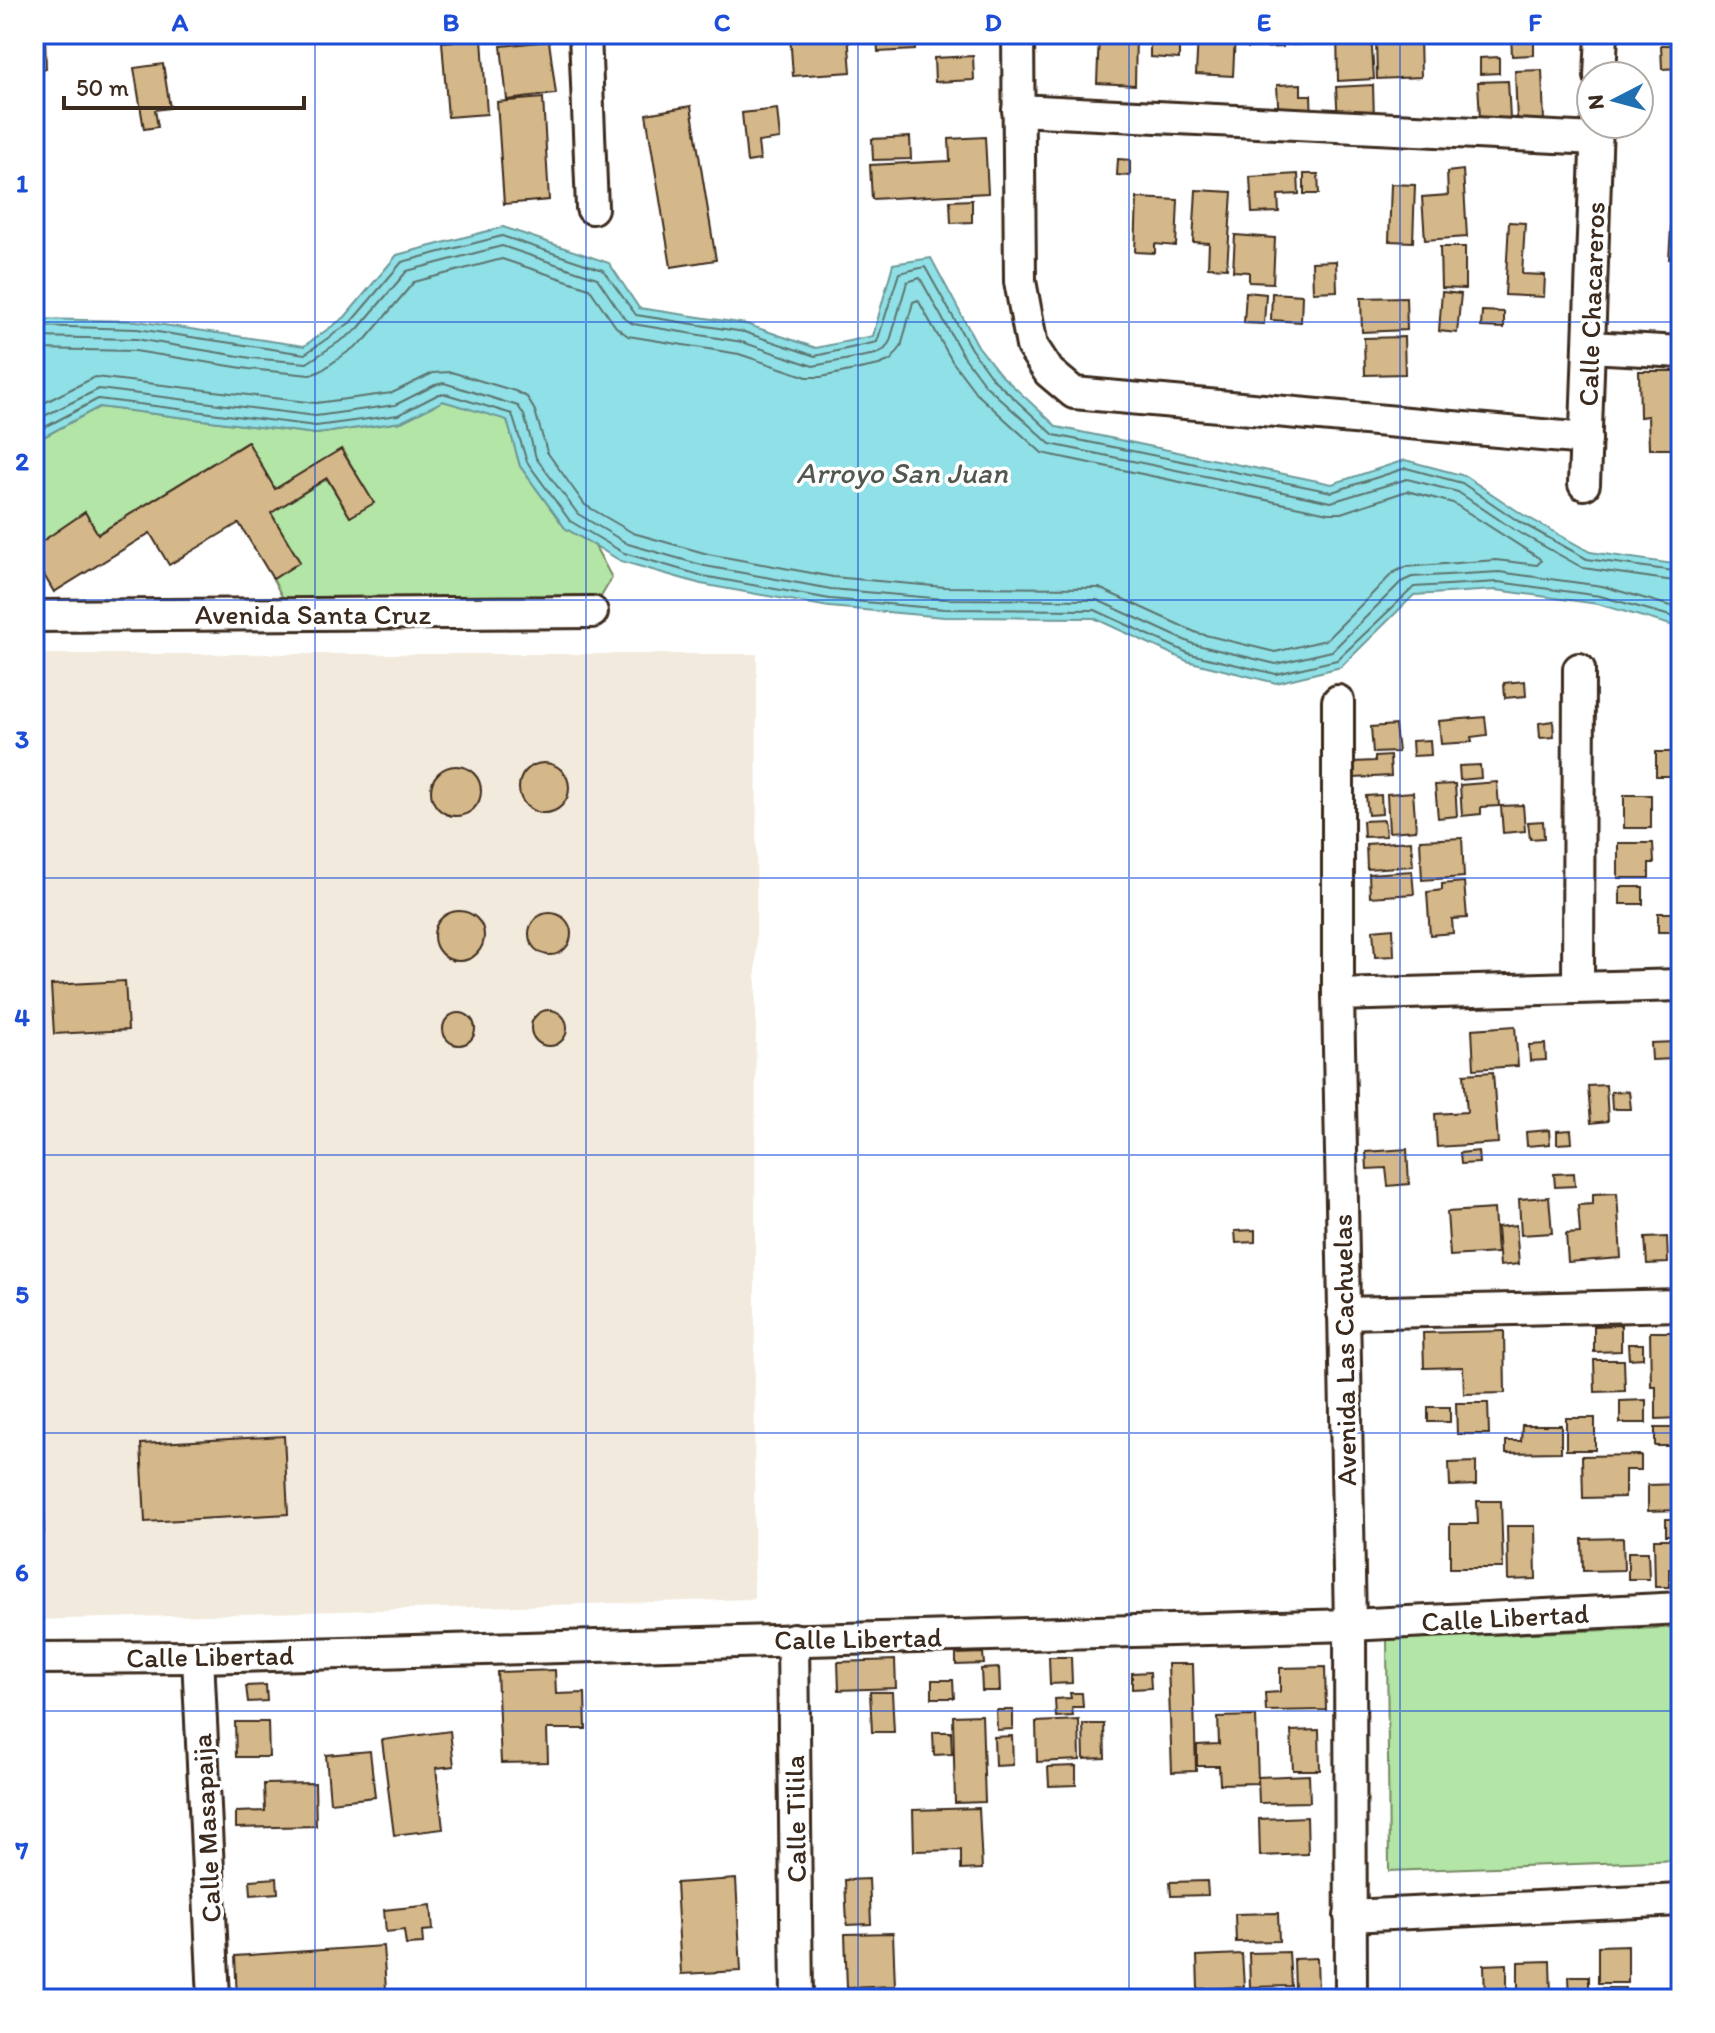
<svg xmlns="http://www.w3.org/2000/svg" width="1715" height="2033" font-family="Itim,sans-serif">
	<rect width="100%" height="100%" fill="#fff"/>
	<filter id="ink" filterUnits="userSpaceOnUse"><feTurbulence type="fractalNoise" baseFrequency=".0125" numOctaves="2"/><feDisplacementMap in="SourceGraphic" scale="16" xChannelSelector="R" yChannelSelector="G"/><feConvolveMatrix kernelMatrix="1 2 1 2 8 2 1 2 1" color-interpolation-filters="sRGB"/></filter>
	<g filter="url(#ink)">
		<!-- built -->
		<polygon fill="#f2eadc" points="34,654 757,654 754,1599 34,1620"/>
		<!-- green -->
		<g fill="#b2e5a6" stroke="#768862" stroke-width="2">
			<polygon points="443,401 507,419 520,466 565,528 595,546 612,578 592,612 291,614 273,579 299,562 271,513 327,479 350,517 373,503 342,449 275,489 247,442 98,534 85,513 34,547 34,442 99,407 316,434 401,422"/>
			<polygon points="1681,1627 1681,1860 1389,1871 1387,1639"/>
		</g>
		<!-- water -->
		<polygon fill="#8fe1e7" stroke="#6d9897" stroke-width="2" points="503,227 609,263 639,308 746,324 816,348 873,336 893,264 931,258 978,346 1000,374 1057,427 1332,484 1405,460 1465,476 1522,514 1590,552 1681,565 1681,628 1598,604 1496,590 1414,595 1341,667 1276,683 1187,661 1094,618 944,617 829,607 701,584 621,561 565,528 520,466 507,420 443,401 401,422 316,434 99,407 34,442 34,319 137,321 304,346 345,317 397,255"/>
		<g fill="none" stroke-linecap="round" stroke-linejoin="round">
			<!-- shore -->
			<g stroke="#5d736e" stroke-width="2">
				<polyline points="34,326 137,329 305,354 351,322 402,262 502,236 603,270 636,315 744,332 815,356 877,342 899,273 925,267 971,349 993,379 1054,435 1332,492 1406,468 1462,483 1518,521 1587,559 1681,572"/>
				<polyline points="34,337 136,339 251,358 307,363 357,330 407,271 502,246 597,278 624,318 633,324 742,342 813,366 876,354 885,349 890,341 907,282 920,278 962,354 985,385 1050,444 1331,502 1407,479 1458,492 1513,529 1583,568 1681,582"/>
				<polyline points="34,349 135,351 249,369 310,375 321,371 366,339 414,282 502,259 589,288 616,327 628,336 739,354 807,377 821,377 879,365 891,360 901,347 913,302 918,300 952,361 976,393 1042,453 1328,513 1341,513 1407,491 1453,503 1539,558 1541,561 1537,565 1496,560 1405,567 1393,573 1326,640 1275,652 1197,633 1099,588 945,587 833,577 708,554 633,533 585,505 547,452 535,411 527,397 515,391 451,372 433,373 392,393 316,403 95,377 34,408"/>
				<polyline points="34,421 99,389 316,416 395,405 435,385 444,383 518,406 524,415 536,458 578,514 628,544 705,566 831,589 944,599 1097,600 1193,644 1276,664 1332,651 1401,582 1412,577 1499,572 1602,586 1681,609"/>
				<polyline points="34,433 98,399 316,426 398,415 439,394 446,394 512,414 527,462 570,521 624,553 703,576 830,599 944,609 1095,610 1190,654 1276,674 1337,660 1414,587 1498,582 1600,596 1681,619"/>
			</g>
		</g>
		<!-- building -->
		<g fill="#d5b889" stroke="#3b2a1e" stroke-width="2">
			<polygon points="34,34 45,34 46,69 34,69"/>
			<polygon points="790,34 848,34 851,72 793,76"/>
			<polygon points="877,34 914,34 915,50 878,52"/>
			<polygon points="1099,34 1136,34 1135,85 1097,83"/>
			<polygon points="1150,34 1179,34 1179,59 1150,57"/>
			<polygon points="1198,34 1235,34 1233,76 1196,74"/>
			<polygon points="1247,34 1282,34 1283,47 1248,48"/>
			<polygon points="1292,34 1327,34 1328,43 1293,45"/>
			<polygon points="1337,34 1371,34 1374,79 1338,81"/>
			<polygon points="1511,34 1534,34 1534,55 1512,56"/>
			<polygon points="1420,37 1421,77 1377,79 1376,38"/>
			<polygon points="482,39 487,114 448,117 442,42"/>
			<polygon points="549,41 556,94 507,100 501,46"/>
			<polygon points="1661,45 1681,45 1681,68 1662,69"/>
			<polygon points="973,56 974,80 935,82 934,58"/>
			<polygon points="1499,57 1499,73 1480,74 1480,58"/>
			<polygon points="163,64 170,108 155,110 158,127 144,129 134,68"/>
			<polygon points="1542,70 1544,121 1517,122 1515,71"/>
			<polygon points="1508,81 1510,118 1480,119 1478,82"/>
			<polygon points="1301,84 1301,95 1311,95 1312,121 1279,122 1277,85"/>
			<polygon points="1373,85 1374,120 1338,122 1336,87"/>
			<polygon points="543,98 549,200 504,204 497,102"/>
			<polygon points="691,106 716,260 671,267 646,114"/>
			<polygon points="777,109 780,139 758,142 760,160 747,162 742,113"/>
			<polygon points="910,137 911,159 873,160 872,139"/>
			<polygon points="985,137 988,193 872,199 870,165 950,161 949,139"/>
			<polygon points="1118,159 1130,160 1130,176 1117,175"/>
			<polygon points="1463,170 1467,237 1425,240 1422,197 1448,195 1447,172"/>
			<polygon points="1298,174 1299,194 1278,195 1279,212 1252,213 1250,177"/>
			<polygon points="1304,174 1318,174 1319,194 1304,194"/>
			<polygon points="1391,184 1415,185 1413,242 1389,241"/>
			<polygon points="1196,190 1232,192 1227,268 1208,267 1209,243 1193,242"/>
			<polygon points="1137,198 1178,200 1176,246 1155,244 1155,253 1135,252"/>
			<polygon points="972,200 972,222 951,223 950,201"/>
			<polygon points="1672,211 1681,211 1681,260 1669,259"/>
			<polygon points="1509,222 1525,223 1522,274 1545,275 1544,297 1505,295"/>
			<polygon points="1235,235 1275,238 1273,283 1249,282 1249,272 1233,271"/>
			<polygon points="1440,247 1465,247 1465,289 1441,288"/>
			<polygon points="1336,261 1337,291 1313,292 1312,262"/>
			<polygon points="1246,292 1266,294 1264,324 1244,323"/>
			<polygon points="1442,292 1461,294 1457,333 1439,331"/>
			<polygon points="1272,293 1302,295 1301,322 1271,320"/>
			<polygon points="1406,297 1407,330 1362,332 1361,298"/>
			<polygon points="1482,311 1504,312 1504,328 1481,327"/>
			<polygon points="1404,337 1405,374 1365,375 1364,338"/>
			<polygon points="1639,371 1681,371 1681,449 1649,449 1648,416 1640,417"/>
			<polygon points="248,442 275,489 341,449 374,503 350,517 327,478 271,513 300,562 273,579 239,523 169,565 150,533 54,592 34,558 34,547 85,512 98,534"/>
			<polygon points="1525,681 1526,696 1505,698 1504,683"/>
			<polygon points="1485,717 1487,735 1471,737 1472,742 1441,744 1439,721"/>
			<polygon points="1553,721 1554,737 1540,738 1539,723"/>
			<polygon points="1395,725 1398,752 1373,753 1371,727"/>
			<polygon points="1430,740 1431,755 1413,756 1412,741"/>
			<rect x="1656" y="752" width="25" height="24"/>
			<polygon points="1390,756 1391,776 1354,778 1353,762 1375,761 1375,757"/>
			<circle cx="544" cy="788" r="25"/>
			<polygon points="1480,765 1481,778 1460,780 1459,766"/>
			<circle cx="456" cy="791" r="25"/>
			<polygon points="1497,782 1499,806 1481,807 1481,814 1462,816 1460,785"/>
			<polygon points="1455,784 1457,816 1438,818 1435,785"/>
			<polygon points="1413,792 1416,830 1389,832 1387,794"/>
			<polygon points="1381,795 1382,814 1368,815 1366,796"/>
			<rect x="1624" y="795" width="27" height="33"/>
			<polygon points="1523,805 1525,831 1503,833 1501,806"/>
			<polygon points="1384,820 1386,836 1364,837 1363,821"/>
			<polygon points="1543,821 1544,838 1530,839 1528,822"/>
			<polygon points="1462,838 1464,877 1422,880 1420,840"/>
			<polygon points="1411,841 1413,866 1367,869 1366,844"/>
			<polygon points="1618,843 1653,843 1654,863 1649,863 1649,878 1618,878"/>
			<polygon points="1412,871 1414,894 1370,897 1369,874"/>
			<polygon points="1464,882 1467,918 1452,919 1453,933 1430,935 1427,892 1442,890 1442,884"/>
			<rect x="1620" y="887" width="23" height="17"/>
			<circle cx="459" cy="936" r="25"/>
			<rect x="1658" y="913" width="23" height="19"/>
			<circle cx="550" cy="934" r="21"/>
			<polygon points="1393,928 1394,956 1375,957 1373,930"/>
			<polygon points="125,981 128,1030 54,1034 51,985"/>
			<circle cx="549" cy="1028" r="18"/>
			<circle cx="459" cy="1029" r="16"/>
			<polygon points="1515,1026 1518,1066 1474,1069 1472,1029"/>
			<polygon points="1674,1042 1675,1059 1652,1060 1651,1043"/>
			<polygon points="1545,1044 1546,1060 1530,1061 1529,1045"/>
			<polygon points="1493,1072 1498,1143 1437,1147 1435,1114 1467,1112 1464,1074"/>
			<polygon points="1606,1085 1608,1121 1591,1123 1588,1086"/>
			<polygon points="1629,1091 1631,1109 1612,1109 1611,1092"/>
			<polygon points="1549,1130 1550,1144 1527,1146 1526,1132"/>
			<polygon points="1571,1130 1572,1143 1557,1144 1557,1131"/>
			<polygon points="1407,1149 1409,1184 1388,1186 1386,1168 1367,1169 1366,1152"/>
			<polygon points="1478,1151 1479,1163 1461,1164 1460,1153"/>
			<polygon points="1574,1173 1575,1186 1555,1187 1554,1174"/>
			<polygon points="1617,1193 1621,1258 1568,1262 1566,1234 1580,1233 1578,1205 1593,1204 1593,1194"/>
			<polygon points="1549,1197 1552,1233 1521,1235 1519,1199"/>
			<polygon points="1494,1209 1497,1253 1450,1256 1447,1212"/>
			<polygon points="1516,1225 1519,1264 1500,1266 1497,1227"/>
			<polygon points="1255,1230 1255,1242 1236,1243 1235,1231"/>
			<polygon points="1667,1237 1668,1263 1647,1264 1645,1238"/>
			<polygon points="1621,1325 1621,1351 1594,1352 1594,1326"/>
			<polygon points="1504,1331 1505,1393 1464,1394 1463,1367 1424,1368 1423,1333"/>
			<polygon points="1650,1332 1681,1332 1681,1418 1656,1419 1656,1386 1651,1386"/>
			<polygon points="1628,1344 1643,1344 1643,1358 1629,1359"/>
			<polygon points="1594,1360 1624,1360 1625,1391 1595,1392"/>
			<polygon points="1646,1400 1646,1423 1620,1423 1620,1401"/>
			<polygon points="1456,1403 1488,1403 1489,1434 1457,1434"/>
			<rect x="1428" y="1407" width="22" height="15"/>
			<rect x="1566" y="1418" width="29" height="32"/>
			<polygon points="1522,1425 1561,1425 1561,1452 1506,1453 1506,1441 1521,1441"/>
			<rect x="1655" y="1428" width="26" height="18"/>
			<polygon points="34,1436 39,1436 44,1532 34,1533"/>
			<polygon points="284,1436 288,1514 145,1522 141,1444"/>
			<polygon points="1641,1455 1641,1470 1625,1470 1625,1497 1583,1498 1582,1456"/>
			<polygon points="1476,1462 1476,1485 1450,1486 1449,1463"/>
			<polygon points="1681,1484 1681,1510 1648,1511 1648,1485"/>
			<polygon points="1477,1501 1501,1501 1503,1568 1450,1568 1450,1524 1478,1524"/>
			<rect x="1666" y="1519" width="15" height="16"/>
			<polygon points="1507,1526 1535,1526 1536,1579 1508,1580"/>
			<polygon points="1623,1538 1624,1570 1583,1571 1582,1539"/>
			<polygon points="1654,1539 1681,1539 1681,1569 1669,1569 1669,1587 1655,1587"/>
			<polygon points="1628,1552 1648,1552 1649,1579 1628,1579"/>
			<polygon points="983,1653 984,1664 956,1665 956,1654"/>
			<polygon points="1049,1657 1071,1657 1072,1683 1050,1684"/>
			<polygon points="895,1660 896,1688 839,1690 838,1662"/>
			<polygon points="1168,1664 1193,1664 1196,1771 1172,1772"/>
			<polygon points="1325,1667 1326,1710 1266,1711 1265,1693 1280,1692 1280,1668"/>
			<polygon points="999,1668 1000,1691 982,1691 981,1669"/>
			<polygon points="555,1670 556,1694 585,1693 586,1729 547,1729 548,1762 501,1763 497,1672"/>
			<polygon points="1150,1672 1151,1688 1132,1689 1132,1673"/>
			<polygon points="932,1680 953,1680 954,1698 932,1698"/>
			<polygon points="266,1685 267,1701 248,1702 246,1686"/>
			<polygon points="870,1692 892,1692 894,1732 872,1732"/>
			<polygon points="1070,1693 1082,1693 1083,1707 1072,1707 1073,1716 1056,1717 1055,1699 1071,1698"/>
			<polygon points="996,1710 1013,1710 1013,1729 997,1730"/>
			<polygon points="982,1715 985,1802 955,1803 953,1716"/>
			<polygon points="1256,1716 1258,1783 1220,1784 1219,1766 1197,1766 1197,1745 1219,1744 1218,1717"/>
			<polygon points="1079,1720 1080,1760 1037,1762 1036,1722"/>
			<polygon points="235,1722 268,1722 269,1757 236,1757"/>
			<polygon points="1083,1724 1104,1724 1105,1758 1084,1759"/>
			<polygon points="1319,1730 1320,1770 1293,1770 1291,1731"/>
			<polygon points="450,1731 454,1766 436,1768 443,1829 394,1835 382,1740"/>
			<polygon points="933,1732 951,1732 952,1754 934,1755"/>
			<polygon points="1012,1736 1013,1765 995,1766 994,1737"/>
			<polygon points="370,1751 375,1797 330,1802 326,1755"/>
			<polygon points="1076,1766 1076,1785 1049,1786 1048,1767"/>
			<polygon points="1309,1775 1310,1802 1259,1803 1258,1777"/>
			<polygon points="315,1783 316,1826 236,1828 236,1812 265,1811 264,1784"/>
			<polygon points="979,1808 982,1869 961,1870 961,1850 914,1851 913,1810"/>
			<polygon points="1307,1817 1308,1854 1260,1856 1259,1819"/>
			<polygon points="277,1878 278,1893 251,1895 250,1880"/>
			<polygon points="736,1879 741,1971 681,1974 676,1883"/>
			<polygon points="869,1879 871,1924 847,1925 845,1880"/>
			<polygon points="1207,1881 1208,1895 1171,1896 1170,1882"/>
			<polygon points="431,1905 433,1930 422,1931 423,1944 406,1945 404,1930 386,1932 384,1910"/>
			<polygon points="1278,1913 1279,1941 1236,1942 1235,1914"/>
			<polygon points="893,1933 895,1986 847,1988 845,1934"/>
			<polygon points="1628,1945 1628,1983 1598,1983 1598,1946"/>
			<polygon points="383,1946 386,1989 282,1999 237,1999 235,1956"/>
			<polygon points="1289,1952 1291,1986 1250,1987 1249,1953"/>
			<polygon points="1242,1954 1244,1987 1198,1989 1197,1956"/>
			<polygon points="1317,1958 1318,1990 1295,1991 1294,1959"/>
			<polygon points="1550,1961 1551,1996 1518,1996 1518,1962"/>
			<polygon points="1507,1964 1507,1999 1485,1999 1484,1965"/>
			<polygon points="1569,1976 1589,1976 1589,1999 1570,1999"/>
			<polygon points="1681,1987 1681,1999 1653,1999 1653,1990"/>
			<rect x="1594" y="1988" width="31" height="11"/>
			<rect x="1139" y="1993" width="34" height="6"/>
		</g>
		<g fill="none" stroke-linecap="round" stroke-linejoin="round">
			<defs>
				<g id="street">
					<polyline points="585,34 592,208"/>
					<polyline points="1018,34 1020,281 1032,346 1049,372 1074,393 1586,439"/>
					<polyline points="1600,76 1602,34"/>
					<polyline points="1018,110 1596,139"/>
					<polyline points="1589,347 1681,352"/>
					<polyline points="1584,484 1597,124"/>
					<polyline points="34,616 592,612"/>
					<polyline points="1338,701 1338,995 1350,1625 1351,1999"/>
					<polyline points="1578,987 1579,669"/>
					<polyline points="1338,995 1681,985"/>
					<polyline points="1343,1313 1681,1305"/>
					<polyline points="793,1639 797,1999"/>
					<polyline points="198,1657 214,1999"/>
					<polyline points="34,1658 198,1657 1350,1625 1681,1608"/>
					<polyline points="1350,1916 1681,1900"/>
				</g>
			</defs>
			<!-- street casing -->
			<use href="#street" stroke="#3b2a1e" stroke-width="36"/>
			<!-- street -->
			<use href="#street" stroke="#fff" stroke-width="30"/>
		</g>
	</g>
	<!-- grid -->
	<path fill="none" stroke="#1d4ed8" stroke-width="2" stroke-opacity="0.55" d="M315,34v1965M586,34v1965M858,34v1965M1129,34v1965M1400,34v1965M34,322h1647M34,600h1647M34,878h1647M34,1155h1647M34,1433h1647M34,1711h1647"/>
	<g text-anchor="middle" stroke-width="7" stroke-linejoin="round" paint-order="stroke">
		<!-- street labels -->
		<g font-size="28" fill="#3b2a1e" stroke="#fff">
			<text transform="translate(1591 304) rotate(-88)" y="10">Calle Chacareros</text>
			<text x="313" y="624">Avenida Santa Cruz</text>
			<text transform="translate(1344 1350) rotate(-91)" y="10">Avenida Las Cachuelas</text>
			<text transform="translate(1505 1617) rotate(-3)" y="10">Calle Libertad</text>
			<text transform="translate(858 1638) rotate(-1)" y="10">Calle Libertad</text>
			<text transform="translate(210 1656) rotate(-1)" y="10">Calle Libertad</text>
			<text transform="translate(795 1819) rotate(-91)" y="10">Calle Tilila</text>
			<text transform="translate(206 1828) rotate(-93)" y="10">Calle Masapaija</text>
		</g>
		<!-- water labels -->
		<g font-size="30" font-style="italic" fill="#505850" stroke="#fff">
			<text x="902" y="483">Arroyo San Juan</text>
		</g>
	</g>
	<!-- margin -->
	<rect width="1715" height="2033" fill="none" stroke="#fff" stroke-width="88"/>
	<!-- north arrow -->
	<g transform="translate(1615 100) rotate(264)"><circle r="38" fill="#ffffff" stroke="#b1aaa5" stroke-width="2"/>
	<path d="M0-6L14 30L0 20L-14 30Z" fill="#1f6fb2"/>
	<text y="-12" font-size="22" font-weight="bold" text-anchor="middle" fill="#3b2a1e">N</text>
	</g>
	<!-- scale -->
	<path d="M64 96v12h240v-12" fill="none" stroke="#3b2a1e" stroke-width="4"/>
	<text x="76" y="96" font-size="24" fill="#3b2a1e" stroke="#ffffff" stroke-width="6" paint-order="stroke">50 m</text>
	<rect x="44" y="44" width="1627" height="1945" fill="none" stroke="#1d4ed8" stroke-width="3"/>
	<g font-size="26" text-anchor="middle" font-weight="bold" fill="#1d4ed8">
		<text x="180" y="31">A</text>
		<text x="451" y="31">B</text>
		<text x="722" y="31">C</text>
		<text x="993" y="31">D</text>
		<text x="1264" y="31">E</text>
		<text x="1535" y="31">F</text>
		<text x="22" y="192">1</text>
		<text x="22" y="470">2</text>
		<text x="22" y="748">3</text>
		<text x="22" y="1026">4</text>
		<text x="22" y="1303">5</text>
		<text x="22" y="1581">6</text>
		<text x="22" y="1859">7</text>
	</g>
</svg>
